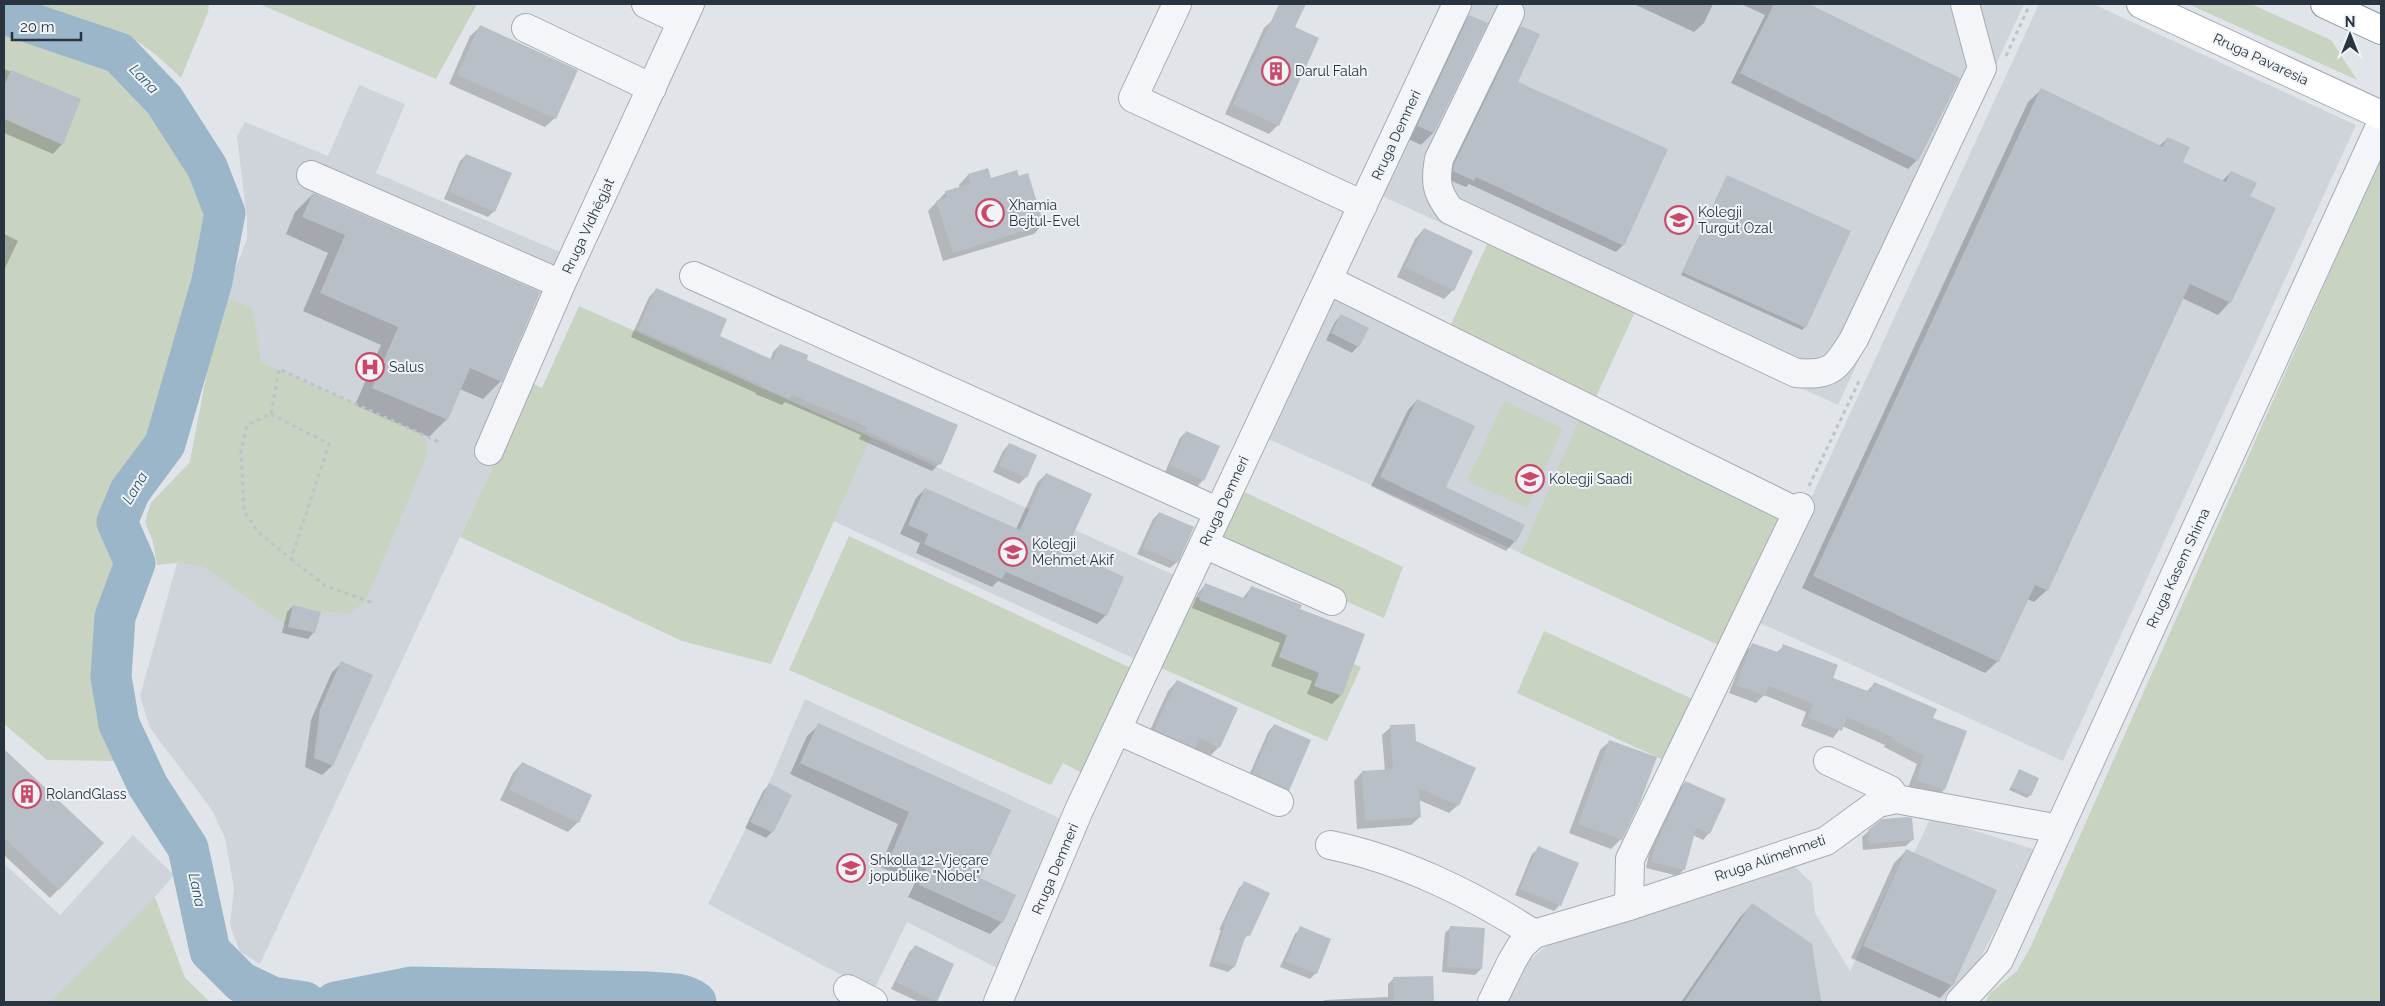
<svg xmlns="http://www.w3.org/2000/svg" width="2385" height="1006" font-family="Raleway,sans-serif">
	<rect width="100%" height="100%" fill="#e1e5e9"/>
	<!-- built -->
	<g fill="#cfd4db">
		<polygon points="1470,4 2024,4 1838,405 1382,196"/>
		<polygon points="2039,4 2093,4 2356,125 2063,761 1758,622 1807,507"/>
		<polygon points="359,85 405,104 376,173 562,253 532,383 260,964 240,952 230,925 234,888 225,838 212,810 150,728 140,696 177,563 157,565 153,541 145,522 151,503 190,462 210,357 224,297 247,239 247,219 237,136 245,122 328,156"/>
		<polygon points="1332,296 1785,520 1723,647 1449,520 1266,438"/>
		<polygon points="871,437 1174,575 1135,659 833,521"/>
		<polygon points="805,699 1061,819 997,968 907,922 873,992 708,904 772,776"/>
		<polygon points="1931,817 2036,850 1976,967 1941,1002 1504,1002 1520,968 1556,938 1789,861 1812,883 1815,913 1850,971 1906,849 1914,853"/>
		<polygon points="133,835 174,875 155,897 49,1002 4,1002 4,864 60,915"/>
	</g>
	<!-- green -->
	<g fill="#c8d3c2">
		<path d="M22,4h187l-1,8 -27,66c-19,-19 -40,-38 -66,-47 -31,-11 -64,-10 -93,-27z"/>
		<polygon points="259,4 477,4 436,79"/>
		<polygon points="2188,4 2251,4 2331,40 2357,80"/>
		<polygon points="4,32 110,65 129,81 151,103 180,143 206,189 214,220 208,259 159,435 109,517 124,561 109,610 103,675 108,717 119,761 47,760 4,724"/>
		<polygon points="2381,157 2381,1002 1986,1002 1989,994 2017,971 2031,946"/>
		<polygon points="1487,244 1635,312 1594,401 1449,329"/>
		<polygon points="224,297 253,308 261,362 424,434 428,454 366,600 351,613 321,612 293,605 288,627 204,567 177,562 157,565 153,541 145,522 151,503 190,462 210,357"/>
		<polygon points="579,306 871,437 771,664 682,641 460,537 532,383 542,388"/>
		<polygon points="1504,401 1563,428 1527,508 1467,481"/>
		<polygon points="1580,418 1785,520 1723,647 1521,553"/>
		<polygon points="1238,489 1403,567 1384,618 1215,543"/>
		<polygon points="849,536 1131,668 1084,774 1063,763 1051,785 789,670"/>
		<polygon points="1192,595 1361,667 1327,741 1159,667"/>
		<polygon points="1544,631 1697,701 1668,762 1517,693"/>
		<polygon points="155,897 185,978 210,1002 49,1002"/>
	</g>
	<!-- shadow -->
	<g fill="#0003">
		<polygon points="1282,4 1305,4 1293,28 1278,125 1269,134 1225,114 1264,28 1274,19"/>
		<polygon points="1634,4 1713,4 1704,23 1694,32"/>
		<polygon points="1741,4 1806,4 1958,78 1917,160 1908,169 1731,83 1765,15"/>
		<polygon points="1469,16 1486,24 1433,133 1421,145 1406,138 1457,29"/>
		<polygon points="480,27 555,118 545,127 449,84 470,36"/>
		<polygon points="1521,27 1517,82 1623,245 1616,252 1469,184 1466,187 1447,179 1447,172 1514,34"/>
		<polygon points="4,69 79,99 62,144 53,154 4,133"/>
		<polygon points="2041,90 2159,146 2168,138 2182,163 2222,181 2231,172 2249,197 2230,302 2218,315 2182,298 2047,590 2034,602 2027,599 1998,661 1985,673 1802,588 2028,102"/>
		<polygon points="466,155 494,211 488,217 444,199 460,161"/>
		<polygon points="987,170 990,180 1043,224 1034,234 943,261 928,211 946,192 960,188 959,185 968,175"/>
		<polygon points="1727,177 1805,327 1802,330 1681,275"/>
		<polygon points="313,194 501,381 483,399 460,389 447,419 429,437 355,405 381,345 303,311 328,253 286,234 295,212"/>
		<polygon points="1424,229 1453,290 1444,299 1397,277 1415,239"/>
		<polygon points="4,234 18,241 4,270"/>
		<polygon points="657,289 718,337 770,360 773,352 780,345 805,360 939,464 932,471 859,439 861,435 785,402 782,405 755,394 756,393 631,337 649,297"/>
		<polygon points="1341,315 1358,346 1352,353 1326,340 1335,322"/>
		<polygon points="1417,400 1444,488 1515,541 1506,551 1371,486 1408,410"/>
		<polygon points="1186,432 1203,480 1197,487 1165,472 1180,438"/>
		<polygon points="1009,444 1035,456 1025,478 1019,484 993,472 1003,451"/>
		<polygon points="1046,474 1064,551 1123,577 1105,616 1097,624 998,581 992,587 916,553 920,543 900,534 916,498 925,489 1016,529 1037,483"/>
		<polygon points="1159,513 1177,562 1170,568 1137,554 1153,519"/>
		<polygon points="1206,584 1242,599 1251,588 1299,610 1364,635 1340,696 1332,704 1307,694 1312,681 1271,666 1280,643 1192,608 1198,593"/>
		<polygon points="293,606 314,632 308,639 282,633 287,612"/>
		<polygon points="1753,644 1776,653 1784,646 1831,679 1867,691 1875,683 1931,719 1944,790 1936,798 1908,788 1917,764 1884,747 1885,745 1842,726 1833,738 1801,726 1806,712 1764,695 1756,703 1729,693 1745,652"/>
		<polygon points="342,663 371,676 332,766 322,775 305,767 311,720 332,672"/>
		<polygon points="1177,681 1219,747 1210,756 1146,739 1168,691"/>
		<polygon points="819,725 1009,811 978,879 1014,896 1002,922 990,934 908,897 916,881 880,867 898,824 790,774 807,736"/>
		<polygon points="1274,725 1288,790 1282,796 1247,780 1268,732"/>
		<polygon points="1391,727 1415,742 1458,805 1449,813 1419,800 1420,817 1411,825 1357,829 1354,781 1362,772 1385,771 1382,735"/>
		<polygon points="1610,741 1621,839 1611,849 1569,833 1600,750"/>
		<polygon points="4,751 102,843 50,898 4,855"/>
		<polygon points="522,763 590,795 578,822 568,832 500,800 513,773"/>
		<polygon points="2020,771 2030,795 2027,798 2009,790"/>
		<polygon points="1686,782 1725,800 1709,833 1703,840 1693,835 1684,869 1678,876 1646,868 1649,854 1679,788"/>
		<polygon points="769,785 772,832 766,838 745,828 763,791"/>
		<polygon points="1869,831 1912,840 1906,846 1863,850 1862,837"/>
		<polygon points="1539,848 1560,905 1554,911 1515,895 1532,854"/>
		<polygon points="1906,851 1952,985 1940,998 1851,958 1894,863"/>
		<polygon points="1244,883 1248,935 1242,941 1234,967 1228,972 1209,966 1221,930 1219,930 1239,888"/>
		<polygon points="1752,905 1811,945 1821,1002 1681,1002 1740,917"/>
		<polygon points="1451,927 1481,969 1475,975 1442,972 1445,933"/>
		<polygon points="1301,928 1316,973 1310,979 1280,967 1295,934"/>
		<polygon points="915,946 936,1001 934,1002 919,1002 891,989 909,953"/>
		<polygon points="1432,977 1433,1002 1322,1002 1325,1000 1388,997 1388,984 1394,978"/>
	</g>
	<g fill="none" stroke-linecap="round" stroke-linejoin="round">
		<!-- river -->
		<g stroke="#9cb6c9" stroke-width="41">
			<polyline points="4,14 119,53 164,100 207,167 225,213 212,281 165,444 130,491 117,522 135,563 115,617 111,677 119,724 148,786 188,848 210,951 241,982 272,997 305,1002"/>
			<path d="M335,1002l76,-15 237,5c16,1 35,0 48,10"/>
		</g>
	</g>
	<!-- building -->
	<g fill="#b8bfc6">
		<polygon points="1279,4 1306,4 1295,27 1319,38 1279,126 1233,105"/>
		<polygon points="1774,4 1809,4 1960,78 1918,161 1740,73"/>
		<polygon points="1469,15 1488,23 1434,133 1417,126"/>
		<polygon points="480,25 578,70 556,119 457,75"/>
		<polygon points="1521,26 1540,34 1518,82 1668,149 1624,246 1476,177 1474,181 1453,171 1454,164"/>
		<polygon points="11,70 81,99 63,145 4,119 4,85"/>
		<polygon points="2041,88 2163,147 2167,137 2190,147 2183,162 2226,182 2231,171 2257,183 2250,196 2276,208 2231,303 2190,284 2048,591 2035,585 1999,662 1813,576"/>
		<polygon points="466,154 512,173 495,212 449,192"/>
		<polygon points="988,168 991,178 1017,170 1019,176 1028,173 1044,225 953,253 936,201 947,198 945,191 970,184 968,174"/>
		<polygon points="1727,175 1851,231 1806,328 1682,272"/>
		<polygon points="313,193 540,292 502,382 470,368 448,420 372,388 398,327 320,293 345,235 302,217"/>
		<polygon points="1424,228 1473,251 1454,291 1405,267"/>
		<polygon points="656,288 727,319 720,336 773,360 780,344 808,355 807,360 958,425 941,465 865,431 867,427 792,395 790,399 761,387 762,385 638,330"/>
		<polygon points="1341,314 1369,328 1359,347 1331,333"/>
		<polygon points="1417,399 1475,426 1446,487 1525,525 1516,542 1380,477"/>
		<polygon points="1186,431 1220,446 1204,481 1170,465"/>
		<polygon points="1009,443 1037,455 1027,478 999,466"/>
		<polygon points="1046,473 1092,494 1066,550 1124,577 1107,616 1006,572 1002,579 924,544 928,534 908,525 925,488 1020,530"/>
		<polygon points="1159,512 1194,527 1178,563 1143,548"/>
		<polygon points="1205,583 1246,599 1251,586 1302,605 1300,609 1365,634 1342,696 1314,686 1319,673 1279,657 1287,635 1199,600"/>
		<polygon points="293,605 321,612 315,633 288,627"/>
		<polygon points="1752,643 1780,653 1783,644 1838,665 1833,678 1870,692 1874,682 1937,709 1933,718 1967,731 1945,790 1916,780 1924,756 1891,739 1892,737 1847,717 1842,731 1808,718 1813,704 1769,686 1765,696 1736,685"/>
		<polygon points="341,661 373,675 333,766 314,758 320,709"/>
		<polygon points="1177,680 1238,708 1220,748 1199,738 1195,748 1154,730"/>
		<polygon points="818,723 1011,810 980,878 1016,895 1003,923 919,885 926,869 891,855 909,812 800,763"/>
		<polygon points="1274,724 1311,740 1289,791 1253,773"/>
		<polygon points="1415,724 1416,741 1476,768 1459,806 1419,788 1421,817 1365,821 1362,771 1393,769 1390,725"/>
		<polygon points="1609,740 1657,757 1640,802 1622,840 1578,824"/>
		<polygon points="4,749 104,843 59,890 4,838"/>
		<polygon points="522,762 592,795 579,823 509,790"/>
		<polygon points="2019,769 2039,778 2031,796 2011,787"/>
		<polygon points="1685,781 1726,799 1710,834 1696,828 1685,870 1651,862 1655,846"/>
		<polygon points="769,783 792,795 773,833 750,822"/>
		<polygon points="1907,817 1912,818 1914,840 1869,844 1868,830 1882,819"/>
		<polygon points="1538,846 1579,863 1561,906 1520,889"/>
		<polygon points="1906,849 1997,890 1953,986 1863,946"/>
		<polygon points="1244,881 1270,893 1250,936 1246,935 1235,967 1214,961 1225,925 1224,924"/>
		<polygon points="1752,903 1812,944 1821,1002 1684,1002"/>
		<polygon points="1300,926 1331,939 1317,974 1286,961"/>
		<polygon points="1450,926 1485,928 1482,969 1447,967"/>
		<polygon points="915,945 954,964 937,1002 896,982"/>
		<polygon points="1433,976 1434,1002 1394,1002 1393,977"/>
	</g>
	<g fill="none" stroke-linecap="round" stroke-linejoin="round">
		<defs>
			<g id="minor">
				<polyline points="646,4 682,21"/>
				<polyline points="1177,4 1133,98 1363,205"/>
				<path d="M1510,13l-71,146c-4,23 -3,32 11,51l346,163c36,3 40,-5 58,-34l128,-271 -17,-64"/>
				<polyline points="526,28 652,88"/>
				<polyline points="311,175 561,284"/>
				<polyline points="694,276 1219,512"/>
				<polyline points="1328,280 1797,512"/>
				<polyline points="489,451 561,284 690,4"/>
				<polyline points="1204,544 1332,601"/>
				<polyline points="1117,730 1279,802"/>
				<polyline points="1828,761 1890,790 1896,799"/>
				<path d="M1330,845c70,14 144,50 204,89"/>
				<polyline points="1629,906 1630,859 1800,507"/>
				<polyline points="848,989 873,1002"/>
				<polyline points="998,1002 1079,810 1457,4"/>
				<polyline points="1492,1002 1512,961 1521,946 1534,934 1629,906 1826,841 1878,803 1896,799 2059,829"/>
				<polyline points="1960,1002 1999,960 2381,124"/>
			</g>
			<polyline id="major" points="2141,4 2381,115"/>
			<polyline id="highway" points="2325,4 2381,30"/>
		</defs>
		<!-- minor casing -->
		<use href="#minor" stroke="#a6acb3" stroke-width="30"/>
		<!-- major casing -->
		<use href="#major" stroke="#a0aab5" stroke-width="30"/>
		<!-- highway casing -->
		<use href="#highway" stroke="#8894a0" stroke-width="30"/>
		<!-- path -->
		<g stroke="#bec3c8" stroke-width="3" stroke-dasharray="4 4" stroke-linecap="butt">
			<polyline points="2006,56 2030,4"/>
			<polyline points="271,414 329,444 291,559 257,531 244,511 241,451 247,425 271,414 279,369 439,442"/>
			<polyline points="1809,486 1860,379"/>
			<polyline points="291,559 326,586 373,603"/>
		</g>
		<!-- minor -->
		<use href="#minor" stroke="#f3f5f8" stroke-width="28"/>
		<!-- major -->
		<use href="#major" stroke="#fff" stroke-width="28"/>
		<!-- highway -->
		<use href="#highway" stroke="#fff" stroke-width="28"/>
	</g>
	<!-- icons -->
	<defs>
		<symbol id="building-ring" viewBox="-11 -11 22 22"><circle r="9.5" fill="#f0f4f7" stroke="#cc4868" stroke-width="1.5"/><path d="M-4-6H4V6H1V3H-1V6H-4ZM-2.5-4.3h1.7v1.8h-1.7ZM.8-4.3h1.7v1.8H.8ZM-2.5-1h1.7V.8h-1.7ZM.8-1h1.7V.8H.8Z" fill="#cc4868"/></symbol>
		<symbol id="mosque-ring" viewBox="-11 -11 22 22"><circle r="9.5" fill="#f0f4f7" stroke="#cc4868" stroke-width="1.5"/><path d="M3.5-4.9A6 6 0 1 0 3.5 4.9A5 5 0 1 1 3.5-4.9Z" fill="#cc4868"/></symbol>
		<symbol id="school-ring" viewBox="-11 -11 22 22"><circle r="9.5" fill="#f0f4f7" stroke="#cc4868" stroke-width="1.5"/><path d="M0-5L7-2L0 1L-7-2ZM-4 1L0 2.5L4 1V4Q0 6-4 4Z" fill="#cc4868"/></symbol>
		<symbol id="hospital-ring" viewBox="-11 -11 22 22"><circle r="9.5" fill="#f0f4f7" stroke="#cc4868" stroke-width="1.5"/><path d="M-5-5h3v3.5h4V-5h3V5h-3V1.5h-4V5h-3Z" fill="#cc4868"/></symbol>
	</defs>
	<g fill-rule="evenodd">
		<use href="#building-ring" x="1260" y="55" width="32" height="32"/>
		<use href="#mosque-ring" x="974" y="197" width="32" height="32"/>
		<use href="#school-ring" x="1663" y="204" width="32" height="32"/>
		<use href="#hospital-ring" x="354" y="351" width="32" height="32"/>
		<use href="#school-ring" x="1514" y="463" width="32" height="32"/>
		<use href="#school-ring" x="997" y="536" width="32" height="32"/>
		<use href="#building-ring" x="11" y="778" width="32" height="32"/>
		<use href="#school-ring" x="835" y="852" width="32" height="32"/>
	</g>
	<g text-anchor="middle" stroke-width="4" stroke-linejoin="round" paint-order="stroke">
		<!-- street labels -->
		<g font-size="14" fill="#293441" stroke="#f0f4f7">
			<text transform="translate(2261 59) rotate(25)" y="5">Rruga Pavaresia</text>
			<text transform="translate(1396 135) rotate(-65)" y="5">Rruga Demneri</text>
			<text transform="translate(588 226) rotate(-65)" y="5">Rruga Vidhëgjat</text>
			<text transform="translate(1224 501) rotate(-65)" y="5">Rruga Demneri</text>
			<text transform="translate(2178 568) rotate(-65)" y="5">Rruga Kasem Shima</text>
			<text transform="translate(1770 858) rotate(-19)" y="5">Rruga Alimehmeti</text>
			<text transform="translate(1055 869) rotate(-67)" y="5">Rruga Demneri</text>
		</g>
		<!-- poi labels -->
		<g font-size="14" fill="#293441" stroke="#f0f4f7" text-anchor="start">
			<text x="1295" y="76">Darul Falah</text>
			<text x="1009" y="210">Xhamia<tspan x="1009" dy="16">Bejtul-Evel</tspan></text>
			<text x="1698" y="217">Kolegji<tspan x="1698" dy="16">Turgut Ozal</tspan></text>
			<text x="389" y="372">Salus</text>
			<text x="1549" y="484">Kolegji Saadi</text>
			<text x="1032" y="549">Kolegji<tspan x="1032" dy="16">Mehmet Akif</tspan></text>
			<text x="46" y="799">RolandGlass</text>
			<text x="870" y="865">Shkolla 12-Vjeçare<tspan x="870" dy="16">jopublike "Nobel"</tspan></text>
		</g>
		<!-- water labels -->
		<g font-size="15" font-style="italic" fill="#345774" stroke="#f0f4f7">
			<text transform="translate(144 79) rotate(46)" y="5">Lana</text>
			<text transform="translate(135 488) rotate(-59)" y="5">Lana</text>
			<text transform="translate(197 890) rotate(78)" y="5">Lana</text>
		</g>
	</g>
	<!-- border -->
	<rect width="2385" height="1006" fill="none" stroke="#293441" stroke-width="10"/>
	<!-- north arrow -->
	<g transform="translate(2350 35)" stroke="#f0f4f7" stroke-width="4" paint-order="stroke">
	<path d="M0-4L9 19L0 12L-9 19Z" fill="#293441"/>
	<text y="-8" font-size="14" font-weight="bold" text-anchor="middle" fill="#293441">N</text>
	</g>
	<!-- scale -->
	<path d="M12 32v8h69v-8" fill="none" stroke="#293441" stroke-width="2.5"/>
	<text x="20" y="32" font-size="15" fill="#293441" stroke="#f0f4f7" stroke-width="4" paint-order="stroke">20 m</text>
</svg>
